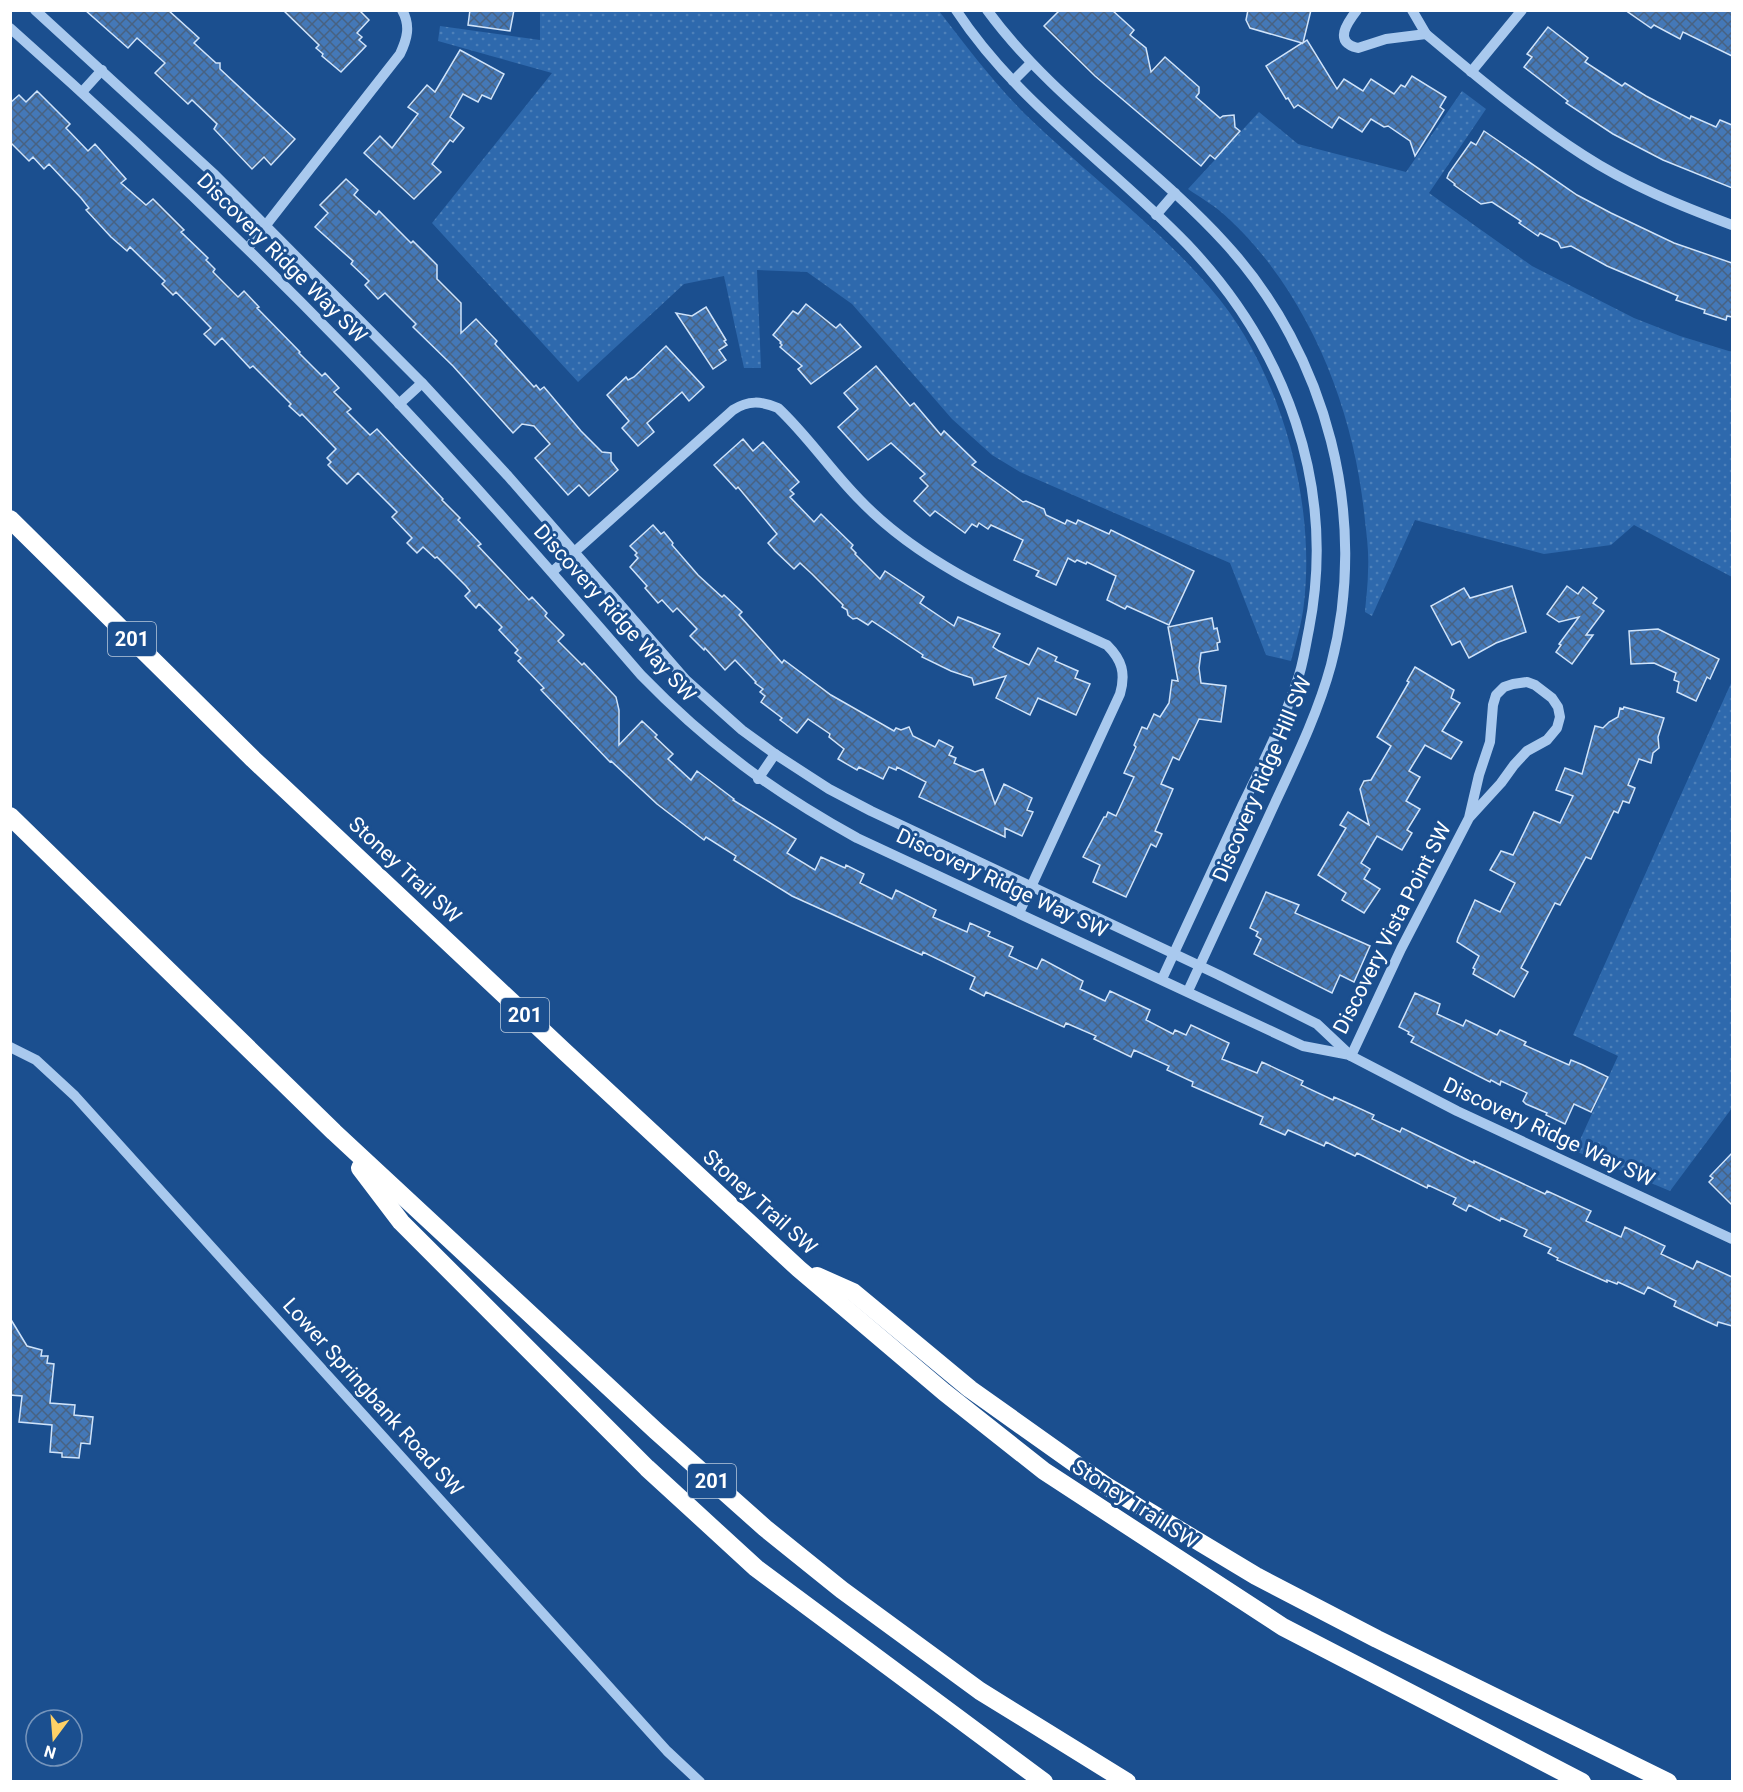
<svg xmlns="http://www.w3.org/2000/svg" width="1743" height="1792" font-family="Roboto,sans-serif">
	<defs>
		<pattern id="park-dots" width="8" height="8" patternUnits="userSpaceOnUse" patternTransform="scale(1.5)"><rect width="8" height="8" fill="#2e69ad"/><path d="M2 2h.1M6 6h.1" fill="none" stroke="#4d80b9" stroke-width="1.8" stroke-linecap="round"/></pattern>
		<pattern id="building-cross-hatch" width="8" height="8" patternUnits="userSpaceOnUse" patternTransform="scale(1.5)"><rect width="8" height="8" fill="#4478b7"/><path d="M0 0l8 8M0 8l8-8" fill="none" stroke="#486282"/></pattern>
	</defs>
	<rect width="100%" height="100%" fill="#1b4f8f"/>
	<!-- park -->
	<g fill="url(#park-dots)">
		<path d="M540,11h399c27,35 55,72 87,104 61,59 130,110 185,174 69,79 105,211 93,314 -2,20 -8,39 -13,58l-25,-6 -36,-92 -210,-91 -28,-17 -40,-36 -100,-115 -45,-32 -50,-2 4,98h-17l-20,-92 -40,8 -106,98 -146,-159 120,-150 -114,-32 2,-15 100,14z"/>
		<path d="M1462,91l24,18 -57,84 103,73 102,52 46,18 52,16v225l-98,-52 -23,20 -67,9 -129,-34 -43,96 -7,-4c1,-14 3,-28 3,-41 1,-17 -1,-34 -3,-50 -10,-110 -55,-226 -136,-302 -12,-12 -28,-21 -41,-30l71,-77 39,32 108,28z"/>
		<polygon points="1732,681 1732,1108 1670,1191 1575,1151 1618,1056 1573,1035"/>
	</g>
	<!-- building -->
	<g fill="url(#building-cross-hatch)" stroke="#cfe3fa" stroke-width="1.5">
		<polygon points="85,10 168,10 199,38 194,43 216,63 220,63 220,69 295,139 271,165 264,157 252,169 214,129 217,124 192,100 188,104 155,73 165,63 137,38 128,48"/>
		<polygon points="283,10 359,10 369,20 357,33 362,37 359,40 366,46 341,72 322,56 323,54 316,48 319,45"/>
		<polygon points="470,10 514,10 510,31 468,25"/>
		<polygon points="1060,10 1112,10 1134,30 1130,35 1146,48 1151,72 1165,57 1199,87 1199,93 1196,97 1220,118 1223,116 1234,115 1235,127 1240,131 1215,159 1210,155 1201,166 1095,76 1044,26"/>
		<polygon points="1248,10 1311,10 1303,43 1307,40 1337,89 1344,79 1363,91 1371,79 1394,94 1401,85 1405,87 1412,76 1446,97 1440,107 1444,110 1415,156 1410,141 1388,126 1384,127 1371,119 1362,132 1339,117 1332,128 1298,105 1294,108 1288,98 1286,99 1266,66 1302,43 1250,28 1246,20"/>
		<polygon points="1625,10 1732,10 1732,56 1683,32 1680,39 1654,25 1651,28"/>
		<polygon points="1548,27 1588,58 1585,62 1622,86 1625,83 1646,96 1690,119 1691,116 1716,127 1720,120 1732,125 1732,188 1663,160 1613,134 1566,103 1568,101 1524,67 1532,57 1527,54"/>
		<polygon points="460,50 504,74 491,99 482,95 478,102 463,94 450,117 464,128 453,142 450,140 432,164 441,172 414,199 364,153 380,136 392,148 418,114 408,107 427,85 435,92"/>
		<polygon points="37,91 70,124 66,128 88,151 95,144 126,179 121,183 146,205 153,199 184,230 181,232 208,258 206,260 215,269 213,272 238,297 244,291 259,307 257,308 300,352 299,353 322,376 325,373 339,388 334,392 351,409 347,412 370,435 377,429 443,499 442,500 460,518 458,520 481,544 478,546 529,600 532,597 547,613 545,616 564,635 558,641 582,665 584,663 616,697 619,710 619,745 642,721 657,735 655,737 673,754 668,759 691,780 697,771 734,799 733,800 796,839 787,853 815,870 821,857 845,868 846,865 864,874 860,883 892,899 896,890 936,910 933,917 967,932 970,923 990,932 988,936 1013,947 1009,956 1037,969 1042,959 1083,981 1080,989 1105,1001 1110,991 1150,1010 1146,1020 1173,1034 1175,1030 1186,1035 1191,1025 1229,1043 1222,1059 1257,1073 1262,1062 1303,1081 1301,1085 1333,1100 1334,1097 1352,1105 1374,1115 1372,1119 1400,1132 1402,1128 1474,1163 1474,1161 1545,1194 1547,1191 1591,1211 1586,1221 1621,1237 1625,1227 1665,1246 1661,1254 1693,1269 1697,1261 1732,1277 1732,1326 1718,1322 1717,1326 1706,1321 1674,1306 1676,1301 1648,1287 1644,1294 1618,1282 1617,1284 1607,1280 1607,1282 1557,1260 1558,1258 1548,1253 1551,1248 1524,1236 1527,1230 1501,1218 1500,1221 1469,1205 1466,1211 1453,1204 1456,1198 1428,1185 1427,1188 1357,1153 1355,1156 1326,1142 1324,1146 1288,1130 1285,1135 1260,1124 1263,1117 1192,1086 1193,1082 1167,1070 1169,1066 1134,1050 1131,1057 1094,1039 1096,1036 1066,1023 1064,1027 986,992 984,996 970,989 975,977 923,952 922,955 792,896 734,860 736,856 706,837 704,840 657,804 611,761 610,762 541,690 544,688 518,661 521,658 515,653 518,650 499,630 502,627 479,604 476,608 465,596 470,591 466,586 437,557 435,558 423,547 417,553 407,543 412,538 392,517 397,512 358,473 347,484 328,465 331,462 327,458 336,449 302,414 300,416 289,406 291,404 253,366 250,368 222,338 215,345 204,334 211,328 176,292 173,295 162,284 165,281 130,247 127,251 111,237 86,210 89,208 81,198 49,164 44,169 33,157 29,161 10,142 10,103 19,95 26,102"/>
		<polygon points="1484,131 1577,195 1611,213 1674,243 1732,263 1732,317 1727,316 1726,320 1704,313 1705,310 1676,300 1678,296 1607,266 1571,246 1561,248 1558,242 1540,233 1538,236 1535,234 1519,223 1521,221 1492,202 1481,204 1454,185 1455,184 1447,178 1449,173 1471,142 1476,145"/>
		<polygon points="346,179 358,190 354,195 376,215 379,211 411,243 413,241 437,265 437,279 461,303 461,333 476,319 497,341 495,344 534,387 536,385 540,390 544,387 581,431 602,452 611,453 611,461 618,470 589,496 579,485 568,495 535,458 550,444 534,426 522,424 513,433 453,366 413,327 416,324 385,293 378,299 365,285 369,281 351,264 353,261 315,227 328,213 320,205"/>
		<polygon points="806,304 836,328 840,324 861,347 811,384 798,369 802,366 780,347 782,345 780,343 781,342 773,335 793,311 798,314"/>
		<polygon points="706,307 726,340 724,341 727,345 719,350 726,360 713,369 676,313 692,316"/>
		<polygon points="666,346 704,387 689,401 682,392 647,423 654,432 638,446 622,428 629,421 607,395 626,377 628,380 634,377"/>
		<polygon points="876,366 910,406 914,403 941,435 944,431 976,462 972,465 1023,502 1026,501 1044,509 1046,515 1065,524 1067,520 1076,524 1078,520 1109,534 1111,530 1194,571 1169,625 1127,606 1125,609 1107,600 1116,576 1087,562 1086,564 1077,560 1075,562 1068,558 1056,585 1036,576 1039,571 1014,560 1023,540 991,525 988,529 979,523 977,527 972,524 965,533 935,511 930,516 914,501 928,486 920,478 925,474 891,443 868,460 838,427 858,409 844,393"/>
		<polygon points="743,439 753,451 763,442 799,482 790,490 794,494 790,497 814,522 821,514 853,545 851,548 856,553 855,554 880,579 885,571 924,597 920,603 954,626 958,617 1000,634 993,647 999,651 1029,665 1038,648 1057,657 1055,661 1078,671 1075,678 1090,684 1076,715 1038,698 1030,715 996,698 1006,676 974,685 972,678 951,671 922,657 923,655 872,621 868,625 857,618 853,619 848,615 847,610 842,607 843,605 812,574 800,563 794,569 775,551 768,543 777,534 738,487 736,489 714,465"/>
		<polygon points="653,525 661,534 664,532 673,543 672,545 698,575 722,597 724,595 742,612 739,615 782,663 784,660 831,695 894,731 896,728 901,730 909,727 913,736 935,747 939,740 953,747 949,755 956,758 954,763 975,772 983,769 995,804 1004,784 1032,798 1027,810 1033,812 1022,836 1005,828 1005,837 919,797 926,782 897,767 896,770 889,767 883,779 859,767 857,770 838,759 844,749 829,737 830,734 808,719 797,733 784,723 780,720 782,718 761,702 765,696 760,692 763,689 755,683 756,682 735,660 725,670 705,648 704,650 690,636 697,629 677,608 673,612 662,600 658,603 645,588 647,586 630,567 638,558 635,555 637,553 630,546"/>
		<polygon points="1512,586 1526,632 1496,643 1469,658 1460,641 1452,645 1431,606 1464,588 1470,598"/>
		<polygon points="1567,586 1578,594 1583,587 1597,598 1593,603 1604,611 1586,635 1593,635 1572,664 1556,652 1561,645 1559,644 1579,617 1559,622 1547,614"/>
		<polygon points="1212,618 1214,629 1217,628 1220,642 1217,643 1218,650 1201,653 1199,668 1201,683 1226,686 1221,722 1199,719 1179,760 1173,757 1161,784 1173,789 1155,831 1162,834 1156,847 1151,844 1126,897 1093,882 1100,865 1083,857 1104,817 1106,817 1108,812 1116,816 1134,777 1124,773 1136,747 1134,745 1142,727 1147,729 1154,714 1160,717 1169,703 1172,680 1178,681 1168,627"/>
		<polygon points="1658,629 1719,659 1710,679 1707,677 1696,701 1677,692 1679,682 1674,680 1676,673 1654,663 1631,664 1629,631"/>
		<polygon points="1415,667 1454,690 1451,698 1460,703 1442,731 1462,742 1451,759 1425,745 1409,771 1420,777 1406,801 1420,809 1407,830 1412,833 1402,850 1377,836 1361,863 1370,869 1364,879 1380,889 1364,913 1342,900 1346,893 1318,875 1346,828 1340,825 1348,812 1369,825 1360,789 1364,781 1371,780 1391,746 1377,737 1409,682 1407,681"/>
		<polygon points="1624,707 1664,718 1658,737 1659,748 1653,753 1651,763 1639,759 1628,785 1635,788 1629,803 1623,801 1618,813 1614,811 1591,859 1586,857 1560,905 1555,903 1521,968 1528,972 1514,997 1473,974 1475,969 1473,968 1479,956 1457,942 1458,938 1475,900 1500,912 1515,883 1490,870 1501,851 1513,855 1534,812 1560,823 1573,796 1556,790 1565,768 1582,774 1595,726 1603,728 1609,722 1618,717 1620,708 1623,709"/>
		<polygon points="1266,892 1299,905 1295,913 1370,946 1354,982 1340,975 1332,993 1254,954 1261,939 1256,936 1258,932 1250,928"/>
		<polygon points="1415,993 1440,1004 1437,1014 1463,1026 1466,1020 1497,1035 1500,1030 1526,1042 1524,1045 1569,1065 1571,1060 1583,1065 1608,1077 1591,1112 1574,1104 1565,1124 1546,1115 1547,1113 1526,1104 1523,1101 1527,1093 1501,1081 1500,1085 1491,1080 1490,1082 1411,1042 1414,1037 1408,1034 1409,1032 1399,1027"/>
		<polygon points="1732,1153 1732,1205 1709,1182 1713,1178 1710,1176"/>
		<polygon points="10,1318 27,1346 42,1350 41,1356 48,1356 47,1363 54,1364 50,1403 75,1405 74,1415 93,1417 90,1444 81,1443 79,1458 62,1457 62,1453 50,1452 52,1425 19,1422 22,1396 10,1395"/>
	</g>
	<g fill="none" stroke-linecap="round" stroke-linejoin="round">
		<!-- minor -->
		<g stroke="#a9c9ee" stroke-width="10">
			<polyline points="35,10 215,175 422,383 508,476 686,680 742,730 775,754 829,789 871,811 1219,975 1317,1024 1351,1056 1457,1111 1732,1239"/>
			<path d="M956,10c61,93 155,155 231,234 99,104 150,242 122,385 -4,19 -6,38 -13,55 -14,41 -34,81 -53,120 -27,58 -54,117 -81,175"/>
			<path d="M987,10c66,90 163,151 238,233 102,111 145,275 106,422 -13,48 -35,93 -56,138 -29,63 -58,125 -87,188"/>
			<path d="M1357,10c-10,13 -24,32 1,38l28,-9 40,-5 -14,-24"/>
			<path d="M10,28c116,103 228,209 336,320 102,105 199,216 295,327 68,70 131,116 216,163l446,208 47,9"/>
			<path d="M1426,34c50,42 101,85 157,121 46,30 98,51 149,70"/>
			<polyline points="1471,72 1522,10"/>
			<polyline points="1013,81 1031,63"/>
			<polyline points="82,92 102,70"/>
			<polyline points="1156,215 1175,193"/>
			<path d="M248,248l152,-194c7,-15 11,-28 2,-44"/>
			<polyline points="399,404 422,383"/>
			<path d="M552,572l181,-162c15,-10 29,-9 45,-2 30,28 53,63 82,92 67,70 161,105 247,145 15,15 19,28 13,49l-101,219"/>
			<polyline points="758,779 775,754"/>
			<polyline points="10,1047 36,1060 75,1096 667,1751 700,1782"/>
			<polyline points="1351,1056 1401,949 1469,818 1501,783 1514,765 1527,751 1547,740 1557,728 1560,717 1558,707 1552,698 1535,685 1527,682 1513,684 1504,687 1496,695 1493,705 1490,742 1479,775 1469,818"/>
		</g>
		<!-- highway -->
		<g stroke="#fff" stroke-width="18">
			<polyline points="10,519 253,759 564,1051 799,1269 944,1392 1044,1471 1283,1627 1582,1782"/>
			<polyline points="10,816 334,1132 656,1431 765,1528 842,1590 980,1691 1127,1782"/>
			<polyline points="360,1168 401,1222 647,1468 756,1568 1044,1782"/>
			<polyline points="817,1276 853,1292 970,1389 1108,1487 1256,1576 1377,1639 1668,1782"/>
		</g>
	</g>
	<g text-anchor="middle" stroke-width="6" stroke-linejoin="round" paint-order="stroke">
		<!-- shield labels -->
		<g fill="#1b4f8f" stroke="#bbcadd" stroke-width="1.5">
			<rect x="108" y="622" width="48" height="34" rx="4.5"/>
			<rect x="501" y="998" width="48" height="34" rx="4.5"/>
			<rect x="688" y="1464" width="48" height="34" rx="4.5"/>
		</g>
		<g font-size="20" font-weight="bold" fill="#fff">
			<text x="132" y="646">201</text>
			<text x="525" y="1022">201</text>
			<text x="712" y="1488">201</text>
		</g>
		<!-- street labels -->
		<g font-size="21" fill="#fff" stroke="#1b4f8f">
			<text transform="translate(282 258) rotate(45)" y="7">Discovery Ridge Way SW</text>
			<text transform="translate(615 613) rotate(48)" y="7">Discovery Ridge Way SW</text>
			<text transform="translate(1262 779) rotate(-67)" y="7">Discovery Ridge Hill SW</text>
			<text transform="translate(405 870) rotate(43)" y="7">Stoney Trail SW</text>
			<text transform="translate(1002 883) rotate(25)" y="7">Discovery Ridge Way SW</text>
			<text transform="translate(1392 928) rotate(-63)" y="7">Discovery Vista Point SW</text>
			<text transform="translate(1549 1132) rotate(25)" y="7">Discovery Ridge Way SW</text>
			<text transform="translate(760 1202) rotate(42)" y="7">Stoney Trail SW</text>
			<text transform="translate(373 1397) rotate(48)" y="7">Lower Springbank Road SW</text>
			<text transform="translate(1135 1504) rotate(33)" y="7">Stoney Trail SW</text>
		</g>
	</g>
	<!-- border -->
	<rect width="1743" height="1792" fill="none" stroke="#ffffff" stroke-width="24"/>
	<!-- north arrow -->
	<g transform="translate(54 1738) rotate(196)"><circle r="28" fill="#1b4f8f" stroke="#7695bc" stroke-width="1.5"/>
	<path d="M0-4.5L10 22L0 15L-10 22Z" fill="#ffd166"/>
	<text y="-9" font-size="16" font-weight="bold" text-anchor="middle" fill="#ffffff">N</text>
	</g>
</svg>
